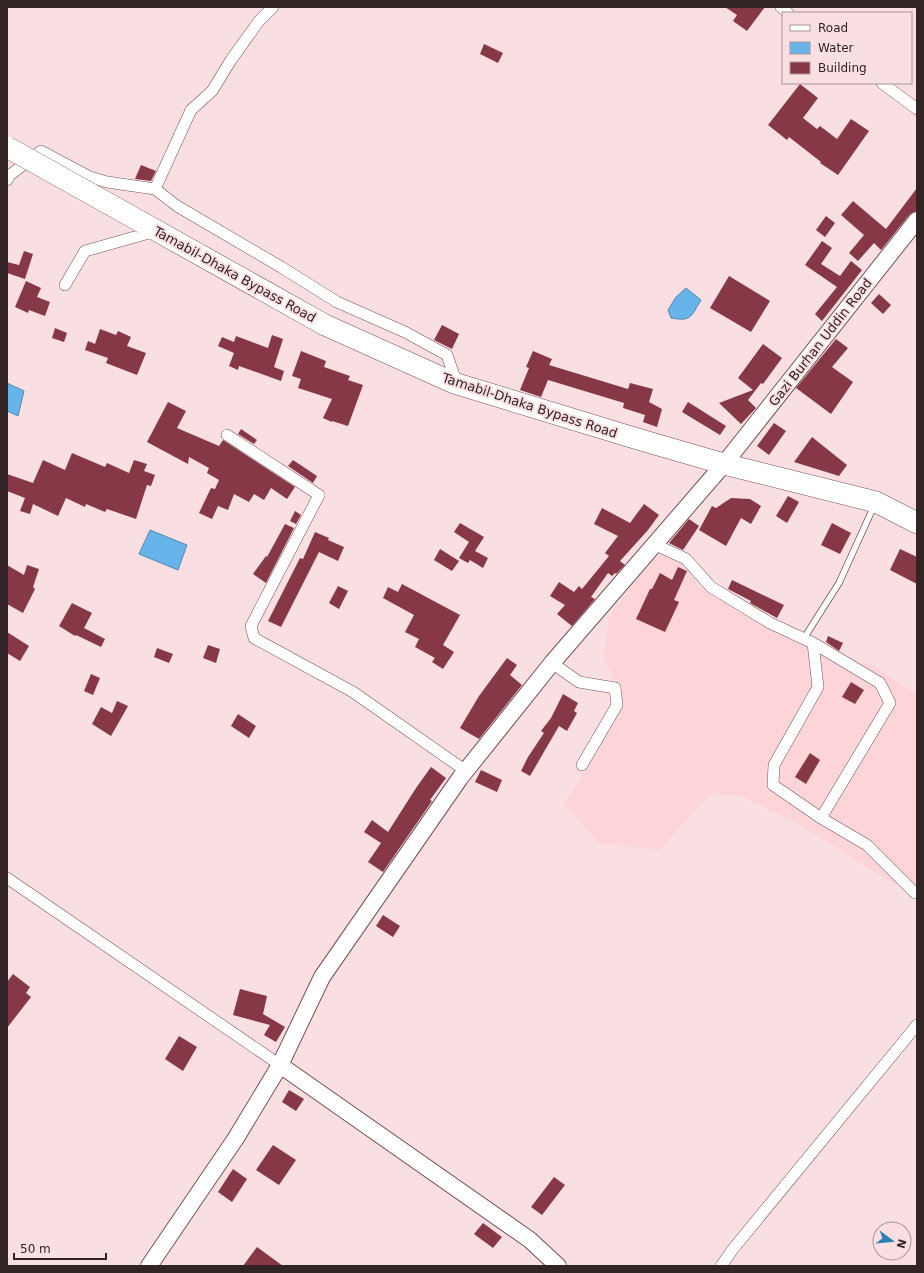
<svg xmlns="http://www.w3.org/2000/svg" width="924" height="1273" font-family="'DejaVu Sans',sans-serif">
	<rect width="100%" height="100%" fill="#f9dfe2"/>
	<!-- built -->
	<polygon fill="#fdd4d8" points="662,553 672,555 690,571 698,587 773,629 827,657 850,658 874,666 917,695 917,899 898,885 876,873 799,824 741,796 711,794 659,850 599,843 564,804 600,748 623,698 604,657 609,616 641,574"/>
	<!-- water -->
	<g fill="#66b4e9" stroke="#5688ae">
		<path d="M686,288l15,12c-10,16 -9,22 -30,18l-3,-8 8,-13z"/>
		<polygon points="7,383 24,391 18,416 7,411"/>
		<polygon points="150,530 187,545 178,570 139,554"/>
	</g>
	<!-- building -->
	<g fill="#863847">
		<polygon points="725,7 765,7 747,31 733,21 737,15"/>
		<polygon points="484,44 503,53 498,63 480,54"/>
		<polygon points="800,84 818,98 803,118 817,129 820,126 837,139 851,119 869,131 838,175 820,163 821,162 789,137 787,140 768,125"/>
		<polygon points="141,165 156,171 151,181 135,179"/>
		<polygon points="917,188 917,211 910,214 881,250 874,243 858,261 849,253 864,235 841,215 853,201 886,229"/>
		<polygon points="826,216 835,223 825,237 816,230"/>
		<polygon points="822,241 832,248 821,264 840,276 851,261 862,270 822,321 815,314 837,287 805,265"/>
		<polygon points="24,251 33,254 25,279 7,273 7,262 19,265"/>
		<polygon points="729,276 770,301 751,332 710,308"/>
		<polygon points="26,281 41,288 37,297 50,302 45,316 29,310 28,313 15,307"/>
		<polygon points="879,294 891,305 883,314 871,303"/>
		<polygon points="442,325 459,334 452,349 434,340"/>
		<polygon points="55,328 67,333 64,342 52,338"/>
		<polygon points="100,329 116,335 118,331 131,337 127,346 146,353 137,375 106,363 108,358 85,350 88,341 95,344"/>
		<polygon points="272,335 283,339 274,367 284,371 281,381 239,366 238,370 229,366 234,353 218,346 222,337 234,342 236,336 268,348"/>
		<polygon points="836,339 848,348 832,367 853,382 831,414 796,388"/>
		<polygon points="763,344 782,358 763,384 761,383 748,400 756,408 741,424 719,403 753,390 738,378"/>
		<polygon points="301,351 326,361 324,367 350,376 348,380 363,385 348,426 332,421 332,422 323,418 332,399 298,388 301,379 292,376"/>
		<polygon points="533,351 552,359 549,365 628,389 630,383 653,389 649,402 662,409 657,427 643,422 645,415 623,408 624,403 548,380 541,397 520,390 529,368 526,367"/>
		<polygon points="168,402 186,411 177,428 219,446 223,440 295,487 287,499 271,488 264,500 254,494 249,502 234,494 228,510 218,506 212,519 199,513 211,488 215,489 219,480 207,473 209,468 189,457 188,464 147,442"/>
		<polygon points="688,402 726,426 720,435 682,412"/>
		<polygon points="774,423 786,431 769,455 757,446"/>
		<polygon points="241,429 257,440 254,444 238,434"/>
		<polygon points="812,437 847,465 839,476 794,462"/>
		<polygon points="72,453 105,467 107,463 129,473 134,460 147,464 144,471 155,475 151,486 147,485 136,519 107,509 105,512 86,504 85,507 66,498 58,516 33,504 30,514 20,511 25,498 7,491 7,474 33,483 43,460 65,470"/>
		<polygon points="293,460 317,476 313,483 288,466"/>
		<polygon points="788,496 799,502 787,523 776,516"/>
		<polygon points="731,498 750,499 761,506 751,524 741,518 726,546 699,530 712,506 716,508"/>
		<polygon points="644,504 659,515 648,530 620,561 625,565 616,574 615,573 612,576 608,573 591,597 595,599 572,626 557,614 565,605 550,596 559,582 574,592 579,586 582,589 609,556 605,553 618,536 594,524 602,508 630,523"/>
		<polygon points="295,511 301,515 296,524 290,521"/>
		<polygon points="689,519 699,526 683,550 669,543"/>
		<polygon points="460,523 484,537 475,551 488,558 483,568 470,560 468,563 459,558 469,542 454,532"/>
		<polygon points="832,523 851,533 840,554 821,545"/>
		<polygon points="285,524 294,528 266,583 253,574 266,556 267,557"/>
		<polygon points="315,532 329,538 328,540 344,547 338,561 319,552 281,627 268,621 300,558 303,559"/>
		<polygon points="440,549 459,561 452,571 434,560"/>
		<polygon points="900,549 917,557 917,584 890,570"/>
		<polygon points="7,565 24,575 27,565 39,569 33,587 35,589 23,613 7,604"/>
		<polygon points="678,567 687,571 674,600 679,602 665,632 636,619 650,589 652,589 660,573 672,580"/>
		<polygon points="732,580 784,605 777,618 750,603 751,601 728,589"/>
		<polygon points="402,584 460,615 443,645 454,652 443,669 432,662 435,658 415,647 419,639 405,632 414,615 383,598 388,587 398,592"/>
		<polygon points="338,586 348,591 339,609 329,603"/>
		<polygon points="72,603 92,613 84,628 105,639 101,647 76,635 75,636 59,626"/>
		<polygon points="7,632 29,646 20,661 7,653"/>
		<polygon points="828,636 843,643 839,651 826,642"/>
		<polygon points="208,645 220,649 216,663 203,658"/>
		<polygon points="157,648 173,654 169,663 154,657"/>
		<polygon points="507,658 517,665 510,675 522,685 479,739 460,728 479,696"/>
		<polygon points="91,674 100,678 93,695 84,691"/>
		<polygon points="851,682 864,690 855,704 842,697"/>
		<polygon points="563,694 578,703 574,711 577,713 567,731 559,726 530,776 521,771 528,757 544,733 541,731 551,718"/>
		<polygon points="117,701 128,706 111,736 92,724 101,707 112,713"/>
		<polygon points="238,714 256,726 249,738 231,726"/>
		<polygon points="810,753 820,760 806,784 795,777"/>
		<polygon points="431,767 446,778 430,800 432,801 383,872 368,862 381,843 364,832 372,820 388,832 416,788"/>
		<polygon points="481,770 502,780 497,792 475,782"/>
		<polygon points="383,915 400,926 393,937 376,926"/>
		<polygon points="13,974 30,987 26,993 31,997 7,1028 7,982"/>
		<polygon points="240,989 267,996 263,1014 285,1027 276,1042 264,1035 270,1025 233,1015"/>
		<polygon points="179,1036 197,1047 183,1071 165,1059"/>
		<polygon points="289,1090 304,1099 296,1111 282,1102"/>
		<polygon points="273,1145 296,1160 279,1185 256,1170"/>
		<polygon points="233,1169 247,1179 232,1202 218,1192"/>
		<polygon points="554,1177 565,1185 542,1215 531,1207"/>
		<polygon points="483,1223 502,1237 493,1248 474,1234"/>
		<polygon points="257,1247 283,1266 243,1266"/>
	</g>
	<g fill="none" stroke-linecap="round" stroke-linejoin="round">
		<defs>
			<polyline id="lane" points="806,635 839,583 874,506"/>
			<g id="street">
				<polyline points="781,7 788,13"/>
				<polyline points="882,83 917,109"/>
				<polyline points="7,180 10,175 41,151 90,177 107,182 155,189 177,206 281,267 337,302 405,332 447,355 457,384"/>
				<polyline points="155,189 191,110 212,91 231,60 259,21 273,7"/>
				<polyline points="65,285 85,251 156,231"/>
				<polyline points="227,435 319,495 251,626 254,638 353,692 466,771"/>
				<polyline points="654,544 686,559 711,587 770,623 813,643 818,687 774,765 773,785 821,818 890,703 880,683 813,643"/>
				<polyline points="552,663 579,682 615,688 617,705 582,765"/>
				<polyline points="821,818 867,845 915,893"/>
				<polyline points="7,878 280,1065"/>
				<polyline points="721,1266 733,1249 917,1025"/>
			</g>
			<g id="secondary">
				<polyline points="280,1065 530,1240 558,1266"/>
				<polyline points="149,1266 236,1138 280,1065 322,977 460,778 552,663 724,464 917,220"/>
			</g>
			<polyline id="highway" points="143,223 325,325 454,383 641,440 724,464 876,502 917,523"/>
		</defs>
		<!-- lane casing -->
		<use href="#lane" stroke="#755156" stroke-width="7"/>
		<!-- street casing -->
		<use href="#street" stroke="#755156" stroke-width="12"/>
		<!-- secondary casing -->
		<use href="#secondary" stroke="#755156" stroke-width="18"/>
		<!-- highway casing -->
		<use href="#highway" stroke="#755156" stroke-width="22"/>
		<!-- lane -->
		<use href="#lane" stroke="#fff" stroke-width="5.5"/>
		<!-- street -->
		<use href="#street" stroke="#fff" stroke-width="11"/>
		<!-- secondary -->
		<use href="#secondary" stroke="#fff" stroke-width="16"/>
		<!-- highway -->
		<use href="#highway" stroke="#fff" stroke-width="21"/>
		<defs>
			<polyline id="highway-bridge" points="7,147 143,223"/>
		</defs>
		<!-- highway-bridge casing -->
		<use href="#highway-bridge" stroke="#755156" stroke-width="22" stroke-linecap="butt"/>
		<!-- highway-bridge -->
		<use href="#highway-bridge" stroke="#fff" stroke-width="21"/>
	</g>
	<g text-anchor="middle" stroke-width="4" stroke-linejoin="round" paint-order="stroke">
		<!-- street labels -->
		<g font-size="13" fill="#322324" stroke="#f9dfe2">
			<text transform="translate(235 274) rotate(29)" y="5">Tamabil-Dhaka Bypass Road</text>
			<text transform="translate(820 342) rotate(-52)" y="5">Gazi Burhan Uddin Road</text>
			<text transform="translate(530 405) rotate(18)" y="5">Tamabil-Dhaka Bypass Road</text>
		</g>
	</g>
	<!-- border -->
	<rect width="924" height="1273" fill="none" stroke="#322324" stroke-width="16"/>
	<!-- legend -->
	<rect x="782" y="12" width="130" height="72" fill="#f9dfe2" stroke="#a99496"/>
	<rect x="790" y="25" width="20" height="6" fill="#ffffff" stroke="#a99496"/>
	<text x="818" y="32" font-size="12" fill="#322324">Road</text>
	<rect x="790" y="42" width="20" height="12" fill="#66b4e9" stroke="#a99496"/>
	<text x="818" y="52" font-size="12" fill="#322324">Water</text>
	<rect x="790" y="62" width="20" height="12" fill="#863847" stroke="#a99496"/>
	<text x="818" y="72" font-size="12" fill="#322324">Building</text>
	<!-- north arrow -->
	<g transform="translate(892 1241) rotate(106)"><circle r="19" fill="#f9dfe2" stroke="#a99496"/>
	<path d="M0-3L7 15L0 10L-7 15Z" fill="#2f80b1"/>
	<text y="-6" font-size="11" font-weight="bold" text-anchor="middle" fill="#322324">N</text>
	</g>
	<!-- scale -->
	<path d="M14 1253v6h92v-6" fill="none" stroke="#322324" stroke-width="2"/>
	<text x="20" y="1253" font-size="12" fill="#322324" stroke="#f9dfe2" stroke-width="3" paint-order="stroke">50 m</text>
</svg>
